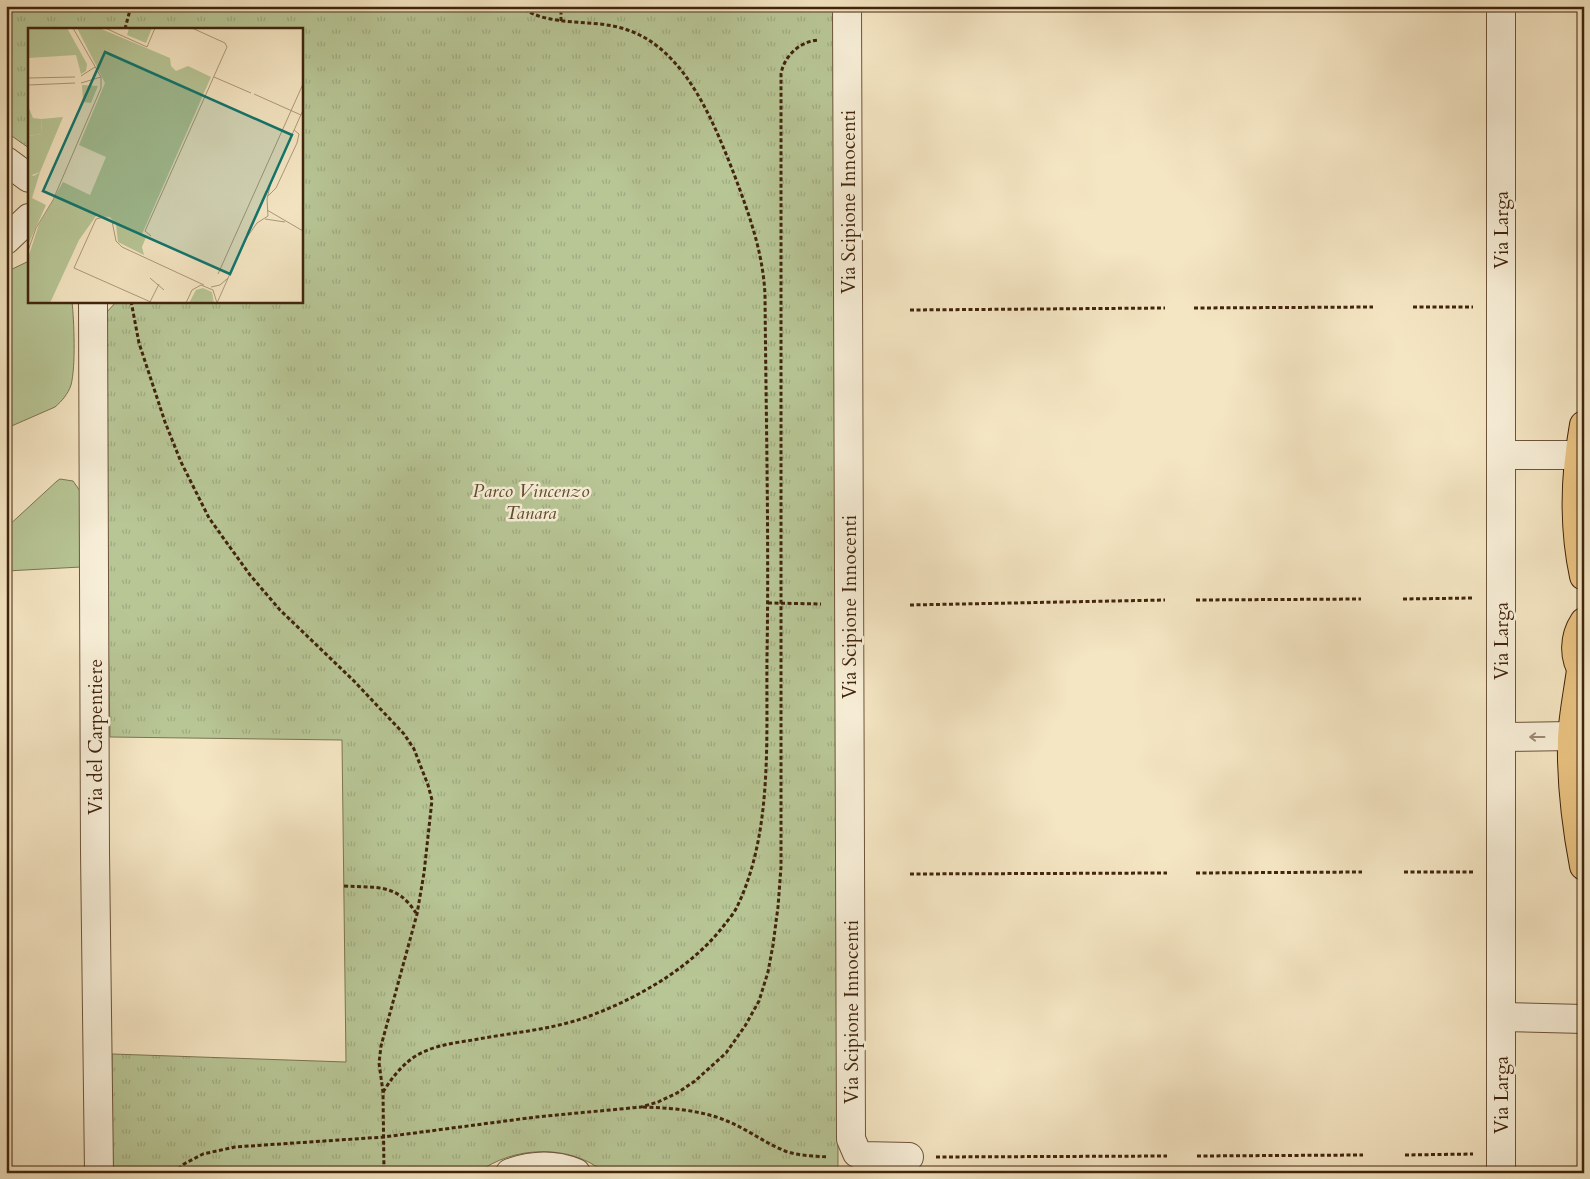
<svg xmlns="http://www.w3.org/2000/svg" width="1590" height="1179" font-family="Cardo,serif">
	<defs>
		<pattern id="park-tufts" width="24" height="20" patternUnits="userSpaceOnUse" patternTransform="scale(1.25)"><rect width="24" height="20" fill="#b8c696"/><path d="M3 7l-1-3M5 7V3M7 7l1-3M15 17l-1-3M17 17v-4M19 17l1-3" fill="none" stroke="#9faa80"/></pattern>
	</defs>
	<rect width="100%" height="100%" fill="#f5e6c3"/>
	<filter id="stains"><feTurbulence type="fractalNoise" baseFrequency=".004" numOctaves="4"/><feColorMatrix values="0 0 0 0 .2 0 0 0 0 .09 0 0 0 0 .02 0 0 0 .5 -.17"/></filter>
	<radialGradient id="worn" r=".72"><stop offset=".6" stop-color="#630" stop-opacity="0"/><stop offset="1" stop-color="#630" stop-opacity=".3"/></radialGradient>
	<!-- green -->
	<g fill="#b8c696" stroke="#7c7551">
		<path d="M29,261v40h43c2,20 4,65 -1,84 -3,9 -9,16 -16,22l-48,21 -1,-156z"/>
		<polygon points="60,479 73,481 80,491 81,567 6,571 6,528 57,481"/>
	</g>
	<!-- park -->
	<path fill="url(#park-tufts)" stroke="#7c7551" d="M6,6h828l4,1167h-233c-35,-30 -92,-27 -128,0h-367l2,-119 234,8 -4,-322 -232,-3 -6,-333 1,-90 12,-13h184v-272h-272v119l-23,-16z"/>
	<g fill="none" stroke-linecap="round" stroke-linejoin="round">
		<defs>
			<g id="minor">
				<polyline points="847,6 851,1139 857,1153 863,1156 909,1157"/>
				<polyline points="1501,6 1501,1173"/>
				<polyline points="6,161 29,178"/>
				<polyline points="6,240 29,218"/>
				<polyline points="93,301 95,852 99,1173"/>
				<polyline points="1501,455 1579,455"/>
				<polyline points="1501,737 1572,736"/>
				<polyline points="1501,1017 1584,1019"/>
				<path d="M510,1173c22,-8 44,-9 66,0"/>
			</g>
			<g id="major">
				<path d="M1584,425c-9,50 -11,100 0,151"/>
				<path d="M1584,622c-10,15 -11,36 0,51"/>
				<path d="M1581,670c-3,23 -8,46 -9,69 -1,43 4,85 12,127"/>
			</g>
		</defs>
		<!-- minor casing -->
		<use href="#minor" stroke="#6d543a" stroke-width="30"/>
		<!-- major casing -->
		<use href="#major" stroke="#40240c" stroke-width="30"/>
		<!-- path -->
		<g stroke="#40240c" stroke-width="3" stroke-dasharray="4 2.5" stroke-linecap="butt">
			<polyline points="561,21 561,6"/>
			<polyline points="125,29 131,6"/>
			<polyline points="131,301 139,343 165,422 181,462 209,518 250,575 280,610 354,681 404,734 414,749 428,785 432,800 424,873 417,914 381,1046 379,1063 383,1092 384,1173"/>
			<polyline points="1413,307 1473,307"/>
			<polyline points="1194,308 1373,307"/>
			<polyline points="910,310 1165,308"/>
			<polyline points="1403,599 1473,598"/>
			<polyline points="1196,600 1361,599"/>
			<polyline points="768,603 821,604"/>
			<polyline points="910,605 1165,600"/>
			<polyline points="1404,872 1473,872"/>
			<polyline points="1196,873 1362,872"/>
			<polyline points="910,874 1167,873"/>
			<path d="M344,886c32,2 53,-3 72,27"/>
			<path d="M383,1092c9,-14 17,-25 31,-35 17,-11 39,-14 59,-17 36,-7 76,-10 111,-22 51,-18 108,-50 141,-94 4,-5 9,-11 12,-17 36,-75 29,-168 30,-250 2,-120 -1,-241 -2,-362 -2,-43 -16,-81 -31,-121 -20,-51 -47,-120 -101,-142 -28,-12 -58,-7 -87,-14 -10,-2 -19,-7 -28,-12"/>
			<path d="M643,1107c28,1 58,3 84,14 20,8 38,22 58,30 14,5 29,5 43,6"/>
			<polyline points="1405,1155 1473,1154"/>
			<polyline points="1197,1156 1363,1155"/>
			<polyline points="936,1157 1167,1156"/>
			<path d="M173,1173l11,-9 19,-10 32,-7 149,-10 152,-20 105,-10 17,-5 19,-9 18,-12 31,-28 19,-27 14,-25 9,-29 5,-27 5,-38 3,-40v-793c3,-18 19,-33 38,-34"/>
		</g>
		<!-- minor -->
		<use href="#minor" stroke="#f8efd8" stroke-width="28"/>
		<!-- major -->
		<use href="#major" stroke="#eac382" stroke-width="28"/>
	</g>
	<!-- one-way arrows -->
	<defs><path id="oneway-shaft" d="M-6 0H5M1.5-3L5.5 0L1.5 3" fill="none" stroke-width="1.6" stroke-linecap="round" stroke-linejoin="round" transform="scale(1.25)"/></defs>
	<use stroke="#9c8a72" href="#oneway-shaft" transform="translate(1537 737) rotate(180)"/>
	<g text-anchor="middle" stroke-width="5" stroke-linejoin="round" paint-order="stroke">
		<!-- street labels -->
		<g font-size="19" fill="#40240c" stroke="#f8efd8">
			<text transform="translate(848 202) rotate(-90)" y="7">Via Scipione Innocenti</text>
			<text transform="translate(1501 230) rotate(-90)" y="7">Via Larga</text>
			<text transform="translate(849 607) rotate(-90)" y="7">Via Scipione Innocenti</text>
			<text transform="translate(1501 641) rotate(-90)" y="7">Via Larga</text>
			<text transform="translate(95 737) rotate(-90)" y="7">Via del Carpentiere</text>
			<text transform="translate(851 1012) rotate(-90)" y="7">Via Scipione Innocenti</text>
			<text transform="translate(1501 1095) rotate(-90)" y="7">Via Larga</text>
		</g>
		<!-- park labels -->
		<g font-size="19" font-style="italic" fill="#5e4c2e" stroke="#f8efd8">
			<text x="531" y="497">Parco Vincenzo<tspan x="531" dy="22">Tanara</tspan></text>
		</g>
	</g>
	<!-- overview -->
	<g transform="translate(28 28)">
		<rect width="275" height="275" fill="#f5e6c3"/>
		<path d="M0,0h39l20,36 -1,7 -5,3 -5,-19 -48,3zM101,0h23l-6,15 -19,-8zM54,57l16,1 -7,17 -8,-1zM0,78l5,12 8,1 1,15 -14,2zM175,260l9,4 2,11h-25l7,-13z" fill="#b8c696"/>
		<path d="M35,89l-23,55 -11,4 -1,-40 14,-2 -1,-15z" fill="#b8c696"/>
		<path d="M49,0h22l71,30 1,8 5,5 12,-5 23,11 -69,157 4,3 -4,10 2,8 -26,-13 -2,-18 -6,-7 -14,-1 -17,24 -29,63h-22v-45l11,-34 24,-42 27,13 16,-38 -27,-12 26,-62zM12,144l-8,26 14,7 -18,40v-71l6,2z" fill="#b8c696"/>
		<path fill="none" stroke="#ad987a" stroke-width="1" d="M77,0l42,19 8,-19M53,48l14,-9M186,49l37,16M0,50l47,-1M53,55l20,-6M0,57l47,-2M226,66l47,21M240,168l8,-8 21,-45 2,-9 -5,-4M239,182l36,21M237,191l20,3M219,206l19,-43M123,208l-6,-5 82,-184 -2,-4 -33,-15M0,223l8,-23 17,-28 48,-112v-11l-28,-49M190,246l85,-190M122,250l14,12M183,259l9,-2 8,-7M122,274l9,-18M125,275l-79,-35 22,-49 8,-2 8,4 4,20 6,6 82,38M158,275l6,-13 9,-5 12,5 4,13M189,275l28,-63 12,-17 11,-7 -1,-17 4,-17 32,-72"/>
		<path fill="#0f766e" fill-opacity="0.15" stroke="#0f766e" stroke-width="2.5" d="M77,24l187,83 -62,139 -187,-83z"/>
		<rect width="275" height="275" fill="none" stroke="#40240c" stroke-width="2.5"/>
	</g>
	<!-- margin -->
	<rect width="1590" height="1179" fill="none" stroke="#f5e6c3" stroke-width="25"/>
	<rect x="8" y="8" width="1575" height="1164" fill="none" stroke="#40240c" stroke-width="2.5"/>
	<rect x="12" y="12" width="1565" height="1154" fill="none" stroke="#40240c"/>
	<rect width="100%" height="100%" filter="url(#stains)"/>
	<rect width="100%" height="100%" fill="url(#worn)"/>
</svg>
